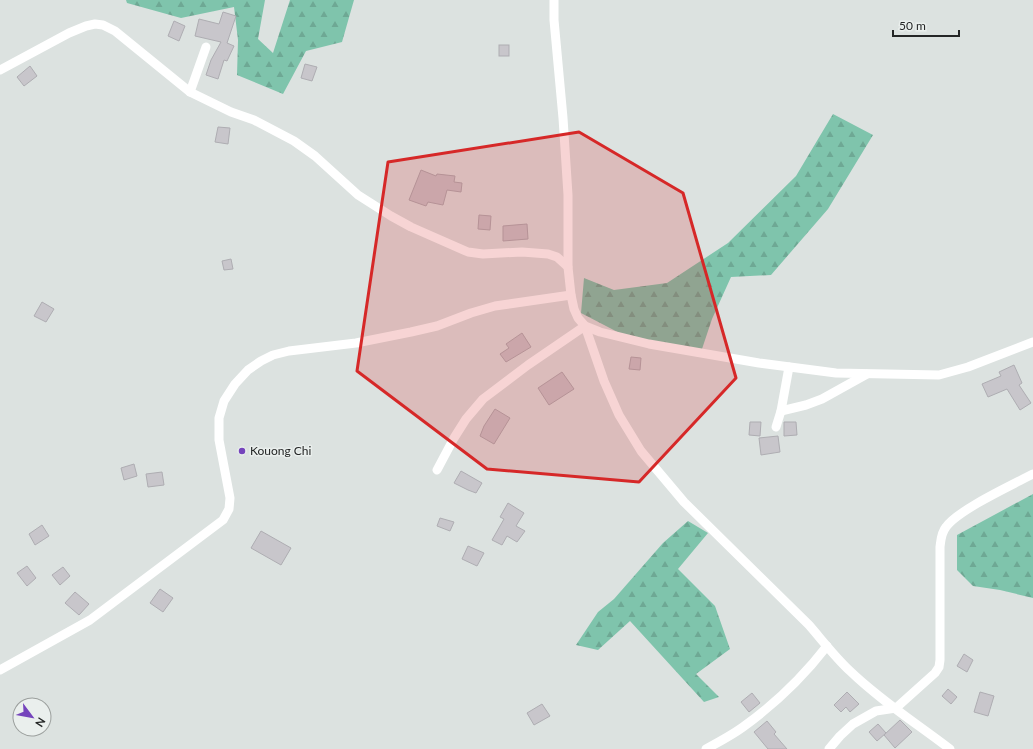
<svg xmlns="http://www.w3.org/2000/svg" width="1033" height="749" font-family="Lato,sans-serif">
	<defs>
		<pattern id="forest-firs" width="22" height="20" patternUnits="userSpaceOnUse"><rect width="22" height="20" fill="#7fc4ac"/><path d="M5 1l3.5 6h-7zM16 11l3.5 6h-7z" fill="#6ea894"/></pattern>
	</defs>
	<rect width="100%" height="100%" fill="#dce2e0"/>
	<!-- forest -->
	<g fill="url(#forest-firs)">
		<polygon points="126,0 265,0 258,39 273,53 290,0 354,0 342,42 306,51 283,94 237,75 238,40 234,7 181,18 127,3"/>
		<polygon points="833,114 873,135 828,209 771,275 731,277 712,319 701,352 629,338 581,313 584,278 614,290 667,283 728,243 796,176"/>
		<polygon points="1033,494 1033,598 1000,590 973,586 957,570 957,535"/>
		<polygon points="688,521 708,533 678,569 715,606 730,649 696,674 719,697 704,702 630,621 598,650 576,645 598,612 614,599 663,543"/>
	</g>
	<!-- building -->
	<g fill="#c8c6cb" stroke="#aeadb2">
		<polygon points="223,12 236,16 227,43 234,46 227,61 224,60 218,79 206,75 211,60 221,42 195,36 199,19 219,24"/>
		<polygon points="174,21 185,26 179,41 168,36"/>
		<rect x="499" y="45" width="10" height="11"/>
		<polygon points="305,64 317,67 312,81 301,78"/>
		<polygon points="30,66 37,76 24,86 17,77"/>
		<polygon points="218,127 230,128 228,144 215,142"/>
		<polygon points="421,170 436,176 437,174 455,176 454,182 462,183 461,192 447,190 443,205 428,202 426,206 409,200"/>
		<polygon points="479,215 491,216 490,230 478,229"/>
		<polygon points="527,224 528,239 503,241 503,226"/>
		<polygon points="231,259 233,269 224,270 222,261"/>
		<polygon points="42,302 54,309 46,322 34,316"/>
		<polygon points="522,333 531,347 506,362 500,354 509,348 506,344"/>
		<polygon points="631,357 641,358 640,370 629,369"/>
		<polygon points="1014,365 1022,383 1019,385 1031,403 1020,410 1007,389 988,397 982,384 1001,376 999,372"/>
		<polygon points="562,372 574,389 549,405 538,388"/>
		<polygon points="495,409 510,418 494,444 480,436 484,426"/>
		<polygon points="750,422 761,422 760,436 749,435"/>
		<polygon points="784,422 796,422 797,435 784,436"/>
		<polygon points="778,436 780,452 761,455 759,438"/>
		<polygon points="134,464 137,476 124,480 121,468"/>
		<polygon points="461,471 482,483 476,493 468,490 454,483"/>
		<polygon points="162,472 164,485 148,487 146,474"/>
		<polygon points="508,503 524,513 516,526 525,531 517,542 507,536 502,545 492,540 504,519 500,517"/>
		<polygon points="440,518 454,522 450,531 437,526"/>
		<polygon points="42,525 49,536 35,545 29,534"/>
		<polygon points="261,531 291,548 281,565 251,548"/>
		<polygon points="468,546 484,553 477,566 462,559"/>
		<polygon points="27,566 36,578 27,586 17,573"/>
		<polygon points="63,567 70,576 60,585 52,575"/>
		<polygon points="160,589 173,598 163,612 150,603"/>
		<polygon points="75,592 89,604 79,615 65,603"/>
		<polygon points="964,654 973,660 967,672 957,666"/>
		<polygon points="948,689 957,697 951,704 942,696"/>
		<polygon points="847,692 859,704 850,712 846,707 841,712 834,705"/>
		<polygon points="980,692 994,696 988,716 974,712"/>
		<polygon points="752,693 760,703 749,712 741,702"/>
		<polygon points="542,704 550,716 534,725 527,713"/>
		<polygon points="900,720 912,732 895,748 884,735"/>
		<polygon points="767,721 776,732 774,734 787,749 768,749 754,732"/>
		<polygon points="878,724 886,733 877,741 869,732"/>
	</g>
	<g fill="none" stroke-linecap="round" stroke-linejoin="round">
		<!-- street -->
		<g stroke="#fff" stroke-width="9">
			<polyline points="554,0 554,20 563,118 568,195 568,267 571,295 574,309 578,318 585,326 600,332 649,344 759,363 836,373 939,375 968,367 1033,342"/>
			<polyline points="0,70 69,33 86,26 95,24 103,25 115,31 190,92 231,112 254,120 294,141 315,156 358,195 391,216 411,227 468,252 483,254 522,252 548,254 557,257 568,267"/>
			<polyline points="190,92 206,47"/>
			<polyline points="781,411 806,405 822,399 867,374"/>
			<polyline points="776,427 781,411 789,367"/>
			<path d="M437,470l17,-32 12,-19 17,-20 45,-34 57,-39 19,55 15,34 22,36 43,51 125,123c13,15 26,32 41,46 30,29 66,52 100,78"/>
			<polyline points="0,670 90,620 223,520 229,509 230,498 219,440 219,418 224,401 235,384 248,370 261,361 273,355 289,351 356,343 411,332 437,326 471,313 495,306 571,295"/>
			<path d="M706,749c13,-7 26,-14 37,-22 32,-23 60,-50 84,-81"/>
			<path d="M829,749l11,-13 13,-12 23,-13 20,-3 39,-35 4,-6 1,-7v-113c1,-7 1,-14 6,-20 12,-17 66,-42 87,-53"/>
		</g>
	</g>
	<!-- marked area -->
	<path fill="#d62828" fill-opacity="0.2" stroke="#d62828" stroke-width="3" stroke-linejoin="round" d="M579,132l104,61 53,185 -97,104 -152,-13 -130,-98 31,-209z"/>
	<!-- markers -->
	<circle fill="#7544bc" stroke="#eaefed" stroke-width="1.5" cx="242" cy="451" r="4"/>
	<g text-anchor="middle" stroke-width="3" stroke-linejoin="round" paint-order="stroke">
		<!-- poi labels -->
		<g font-size="12" fill="#242626" stroke="#eaefed" text-anchor="start">
			<text x="250" y="455">Kouong Chi</text>
		</g>
	</g>
	<!-- north arrow -->
	<g transform="translate(32 717) rotate(122)"><circle r="19" fill="#eaefed" stroke="#9b9f9d"/>
	<path d="M0-3L7 15L0 10L-7 15Z" fill="#7544bc"/>
	<text y="-6" font-size="11" font-weight="bold" text-anchor="middle" fill="#242626">N</text>
	</g>
	<!-- scale -->
	<path d="M893 30v6h66v-6" fill="none" stroke="#242626" stroke-width="2"/>
	<text x="899" y="30" font-size="12" fill="#242626" stroke="#eaefed" stroke-width="3" paint-order="stroke">50 m</text>
</svg>
